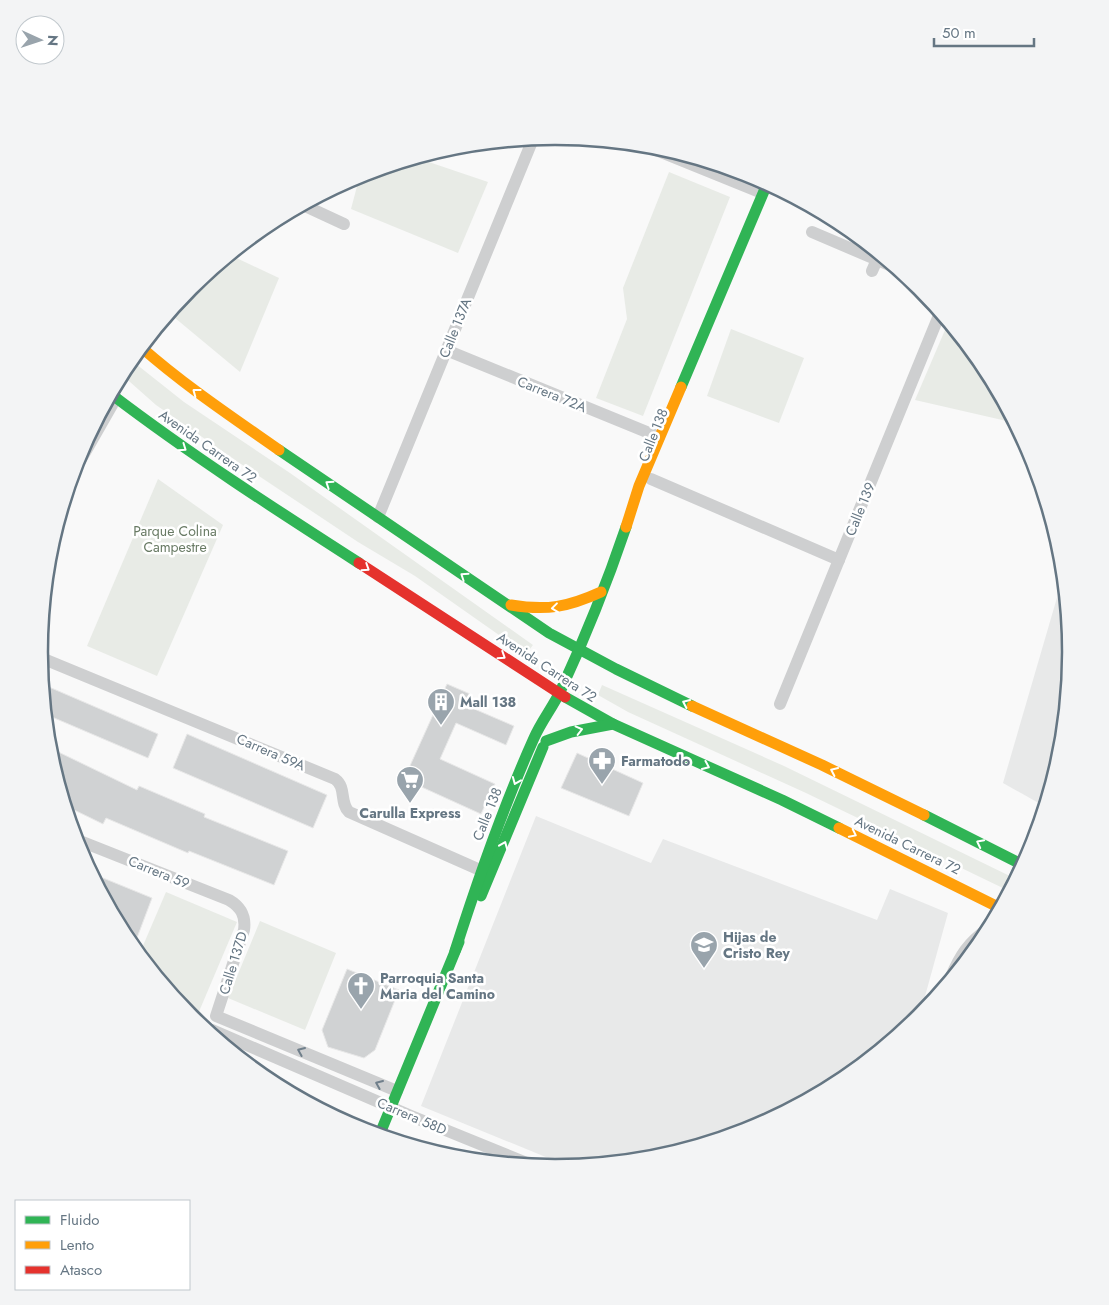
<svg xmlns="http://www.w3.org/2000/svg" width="1109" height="1305" font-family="Jost,sans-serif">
	<rect width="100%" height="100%" fill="#f9f9f9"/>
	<!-- built -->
	<g fill="#e8e9e9">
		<polygon points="1063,577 1070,653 1060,753 1044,806 1003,783"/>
		<polygon points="536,816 651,863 663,839 877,920 890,889 948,913 919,1018 841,1081 752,1129 655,1158 570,1167 421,1106"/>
	</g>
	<!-- green -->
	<g fill="#e8ebe6">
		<polygon points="417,158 488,182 458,253 351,209 360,175"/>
		<polygon points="669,172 730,197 643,416 596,398 627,319 623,288"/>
		<polygon points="230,255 279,278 240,372 169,313 190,288"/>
		<polygon points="948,323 983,366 1012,419 1011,422 915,400"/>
		<polygon points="731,329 804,358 779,423 707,396"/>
		<polygon points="131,360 184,402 290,473 533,645 526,654 415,576 358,542 241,464 156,405 121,374"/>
		<polygon points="158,479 223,525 157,676 87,646"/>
		<polygon points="602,685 784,766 1016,879 1009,891 806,793 628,712 598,695"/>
		<polygon points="1063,725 1060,753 1057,766 1050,763"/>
		<polygon points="166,892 237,922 195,1021 190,1017 139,955"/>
		<polygon points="260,921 336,953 305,1030 228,998"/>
	</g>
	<!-- building -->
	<g fill="#d0d2d3" stroke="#e8e8e8">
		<polygon points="42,684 158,734 148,758 45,714"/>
		<polygon points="447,684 470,694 465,705 514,726 506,745 456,723 440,759 495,784 481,814 404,779"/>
		<polygon points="187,734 327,795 313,828 173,768"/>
		<polygon points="48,747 137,790 139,786 205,814 204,817 288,851 274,885 189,851 188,853 106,818 103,824 64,805"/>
		<polygon points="577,753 643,783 629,816 561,788"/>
		<polygon points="103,878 152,898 135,943 125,939 99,889"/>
		<polygon points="347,969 399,990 375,1050 364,1058 328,1047 322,1030"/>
	</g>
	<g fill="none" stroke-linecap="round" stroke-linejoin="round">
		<!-- street -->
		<g stroke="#cecfd0" stroke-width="12">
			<polyline points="646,146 762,193"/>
			<polyline points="303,205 344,224"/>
			<polyline points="812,232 894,267"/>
			<polyline points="872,271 879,255"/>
			<polyline points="446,350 659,437"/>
			<polyline points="72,475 116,398"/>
			<polyline points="651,479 839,560"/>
			<polyline points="378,517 533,139"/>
			<path d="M39,657l296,122c12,9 4,23 14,33l131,58"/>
			<polyline points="780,704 940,313"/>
			<path d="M75,839l154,61c12,7 17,16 15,30l-28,86 181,75"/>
			<path d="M950,979c10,-24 18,-36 39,-51"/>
			<polyline points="210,1034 212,1030 411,1116 534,1166"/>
		</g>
		<!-- fast -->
		<g stroke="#30b455" stroke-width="11">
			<polyline points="681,387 767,184"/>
			<path d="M111,394c80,61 164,115 248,169"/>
			<polyline points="279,450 549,633 616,669 692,706"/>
			<polyline points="565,697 613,724 782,800 839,828"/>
			<polyline points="546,741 571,732 613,724"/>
			<polyline points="924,815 1023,865"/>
			<polyline points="481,896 543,747"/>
			<path d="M455,951c23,-72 48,-144 79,-213 7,-16 18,-30 26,-46 25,-54 47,-109 66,-165"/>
			<polyline points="379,1136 459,942"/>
		</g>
		<!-- slow -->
		<g stroke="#ff9f0a" stroke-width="11">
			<path d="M141,347c43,38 91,70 138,103"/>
			<polyline points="626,527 639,486 681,387"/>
			<path d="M511,605c36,6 57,2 90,-13"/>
			<polyline points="692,706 822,765 924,815"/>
			<polyline points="839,828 1000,908"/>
		</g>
		<!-- jam -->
		<polyline stroke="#e5322d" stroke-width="11" points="359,563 565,697"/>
	</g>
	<!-- one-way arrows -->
	<defs><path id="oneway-chevron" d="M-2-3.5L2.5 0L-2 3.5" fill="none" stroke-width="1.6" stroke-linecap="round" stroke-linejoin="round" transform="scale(1.25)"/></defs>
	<g stroke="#fff">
		<use href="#oneway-chevron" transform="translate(196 392) rotate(-143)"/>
		<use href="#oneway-chevron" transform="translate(183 448) rotate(35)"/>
		<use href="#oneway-chevron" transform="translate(329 484) rotate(-146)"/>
		<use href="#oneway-chevron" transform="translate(366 568) rotate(33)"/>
		<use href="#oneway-chevron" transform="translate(464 576) rotate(-146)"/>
		<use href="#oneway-chevron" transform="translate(555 608) rotate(173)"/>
		<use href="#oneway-chevron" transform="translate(502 656) rotate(33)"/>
		<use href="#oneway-chevron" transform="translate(686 703) rotate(-155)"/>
		<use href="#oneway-chevron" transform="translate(579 730) rotate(-14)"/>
		<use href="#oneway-chevron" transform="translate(706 766) rotate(24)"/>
		<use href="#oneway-chevron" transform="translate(834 771) rotate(-155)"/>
		<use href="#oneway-chevron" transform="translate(516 781) rotate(112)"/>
		<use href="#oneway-chevron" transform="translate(853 834) rotate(26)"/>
		<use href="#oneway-chevron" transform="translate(980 843) rotate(-153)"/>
		<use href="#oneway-chevron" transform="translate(504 845) rotate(-68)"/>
	</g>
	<g stroke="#707f8b">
		<use href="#oneway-chevron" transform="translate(301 1051) rotate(-157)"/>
		<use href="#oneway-chevron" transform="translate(379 1084) rotate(-157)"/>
	</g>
	<!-- icons -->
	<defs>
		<symbol id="building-pin" viewBox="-11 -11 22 30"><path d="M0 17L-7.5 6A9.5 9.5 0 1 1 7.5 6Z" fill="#99a4ac" stroke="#fff"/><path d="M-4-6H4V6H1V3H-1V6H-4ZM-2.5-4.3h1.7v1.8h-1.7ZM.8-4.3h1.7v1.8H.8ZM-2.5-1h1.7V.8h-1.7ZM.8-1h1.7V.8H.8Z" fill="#fff"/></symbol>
		<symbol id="pharmacy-pin" viewBox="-11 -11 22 30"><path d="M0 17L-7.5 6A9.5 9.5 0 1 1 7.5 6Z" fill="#99a4ac" stroke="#fff"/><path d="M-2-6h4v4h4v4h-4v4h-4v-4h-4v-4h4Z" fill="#fff"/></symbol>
		<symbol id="supermarket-pin" viewBox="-11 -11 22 30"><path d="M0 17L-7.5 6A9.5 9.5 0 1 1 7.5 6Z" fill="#99a4ac" stroke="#fff"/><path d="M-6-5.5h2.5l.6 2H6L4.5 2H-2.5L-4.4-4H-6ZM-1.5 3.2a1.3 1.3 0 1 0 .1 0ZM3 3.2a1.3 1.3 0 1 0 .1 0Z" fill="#fff"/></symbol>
		<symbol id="school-pin" viewBox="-11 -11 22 30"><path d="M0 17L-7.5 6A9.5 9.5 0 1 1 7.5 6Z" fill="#99a4ac" stroke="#fff"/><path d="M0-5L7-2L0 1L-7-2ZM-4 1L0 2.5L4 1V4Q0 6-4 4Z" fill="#fff"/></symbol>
		<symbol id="church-pin" viewBox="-11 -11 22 30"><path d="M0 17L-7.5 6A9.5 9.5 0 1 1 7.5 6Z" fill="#99a4ac" stroke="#fff"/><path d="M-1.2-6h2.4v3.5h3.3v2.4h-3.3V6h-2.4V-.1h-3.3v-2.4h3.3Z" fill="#fff"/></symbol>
	</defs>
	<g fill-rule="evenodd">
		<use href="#building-pin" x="425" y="686" width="32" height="43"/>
		<use href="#pharmacy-pin" x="586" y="745" width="32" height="43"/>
		<use href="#supermarket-pin" x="394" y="764" width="32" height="43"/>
		<use href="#school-pin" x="688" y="929" width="32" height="43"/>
		<use href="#church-pin" x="345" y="970" width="32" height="43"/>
	</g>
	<g text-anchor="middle" stroke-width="5" stroke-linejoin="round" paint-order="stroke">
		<!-- street labels -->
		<g font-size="14" fill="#657683" stroke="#fff">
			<text transform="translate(455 328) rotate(-68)" y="5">Calle 137A</text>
			<text transform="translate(552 394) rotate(22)" y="5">Carrera 72A</text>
			<text transform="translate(653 435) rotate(-68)" y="5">Calle 138</text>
			<text transform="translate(208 446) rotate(35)" y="5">Avenida Carrera 72</text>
			<text transform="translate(860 509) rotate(-68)" y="5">Calle 139</text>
			<text transform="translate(547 667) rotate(33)" y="5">Avenida Carrera 72</text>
			<text transform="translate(271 752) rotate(23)" y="5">Carrera 59A</text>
			<text transform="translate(487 814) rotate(-68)" y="5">Calle 138</text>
			<text transform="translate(908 845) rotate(26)" y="5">Avenida Carrera 72</text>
			<text transform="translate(159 872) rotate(22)" y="5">Carrera 59</text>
			<text transform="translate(233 963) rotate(-73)" y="5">Calle 137D</text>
			<text transform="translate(412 1116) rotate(23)" y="5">Carrera 58D</text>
		</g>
		<!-- park labels -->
		<g font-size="14" fill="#687a64" stroke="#fff">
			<text x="175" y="536">Parque Colina<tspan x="175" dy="16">Campestre</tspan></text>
		</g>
		<!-- poi labels -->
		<g font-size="14" font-weight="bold" fill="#657683" stroke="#fff" text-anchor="start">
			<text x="460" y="707">Mall 138</text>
			<text x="621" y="766">Farmatodo</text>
			<text x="410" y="818" text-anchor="middle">Carulla Express</text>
			<text x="723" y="942">Hijas de<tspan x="723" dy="16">Cristo Rey</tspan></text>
			<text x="380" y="983">Parroquia Santa<tspan x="380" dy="16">Maria del Camino</tspan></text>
		</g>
	</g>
	<!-- crop -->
	<path d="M0 0H1109V1305H0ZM48 652a507 507 0 1 1 1014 0a507 507 0 1 1-1014 0Z" fill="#f3f4f5" fill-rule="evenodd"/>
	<path fill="none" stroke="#657683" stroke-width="2.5" d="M48 652a507 507 0 1 1 1014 0a507 507 0 1 1-1014 0Z"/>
	<!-- legend -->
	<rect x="15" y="1200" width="175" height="90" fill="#ffffff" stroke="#c1c8cd"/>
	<rect x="25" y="1216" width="25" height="8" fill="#30b455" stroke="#c1c8cd"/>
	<text x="60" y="1225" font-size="15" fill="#657683">Fluido</text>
	<rect x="25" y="1241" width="25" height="8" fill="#ff9f0a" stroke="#c1c8cd"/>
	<text x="60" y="1250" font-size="15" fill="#657683">Lento</text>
	<rect x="25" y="1266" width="25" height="8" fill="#e5322d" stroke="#c1c8cd"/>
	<text x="60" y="1275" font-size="15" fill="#657683">Atasco</text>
	<!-- north arrow -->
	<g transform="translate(40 40) rotate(93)"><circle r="24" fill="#ffffff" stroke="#c1c8cd"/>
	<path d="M0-4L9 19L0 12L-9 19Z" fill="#99a4ac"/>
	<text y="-8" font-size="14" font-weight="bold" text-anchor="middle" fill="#657683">N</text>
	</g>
	<!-- scale -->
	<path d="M934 38v8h100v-8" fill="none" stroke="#657683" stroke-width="2.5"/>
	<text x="942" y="38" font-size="15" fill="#657683" stroke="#ffffff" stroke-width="4" paint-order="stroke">50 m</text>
</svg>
